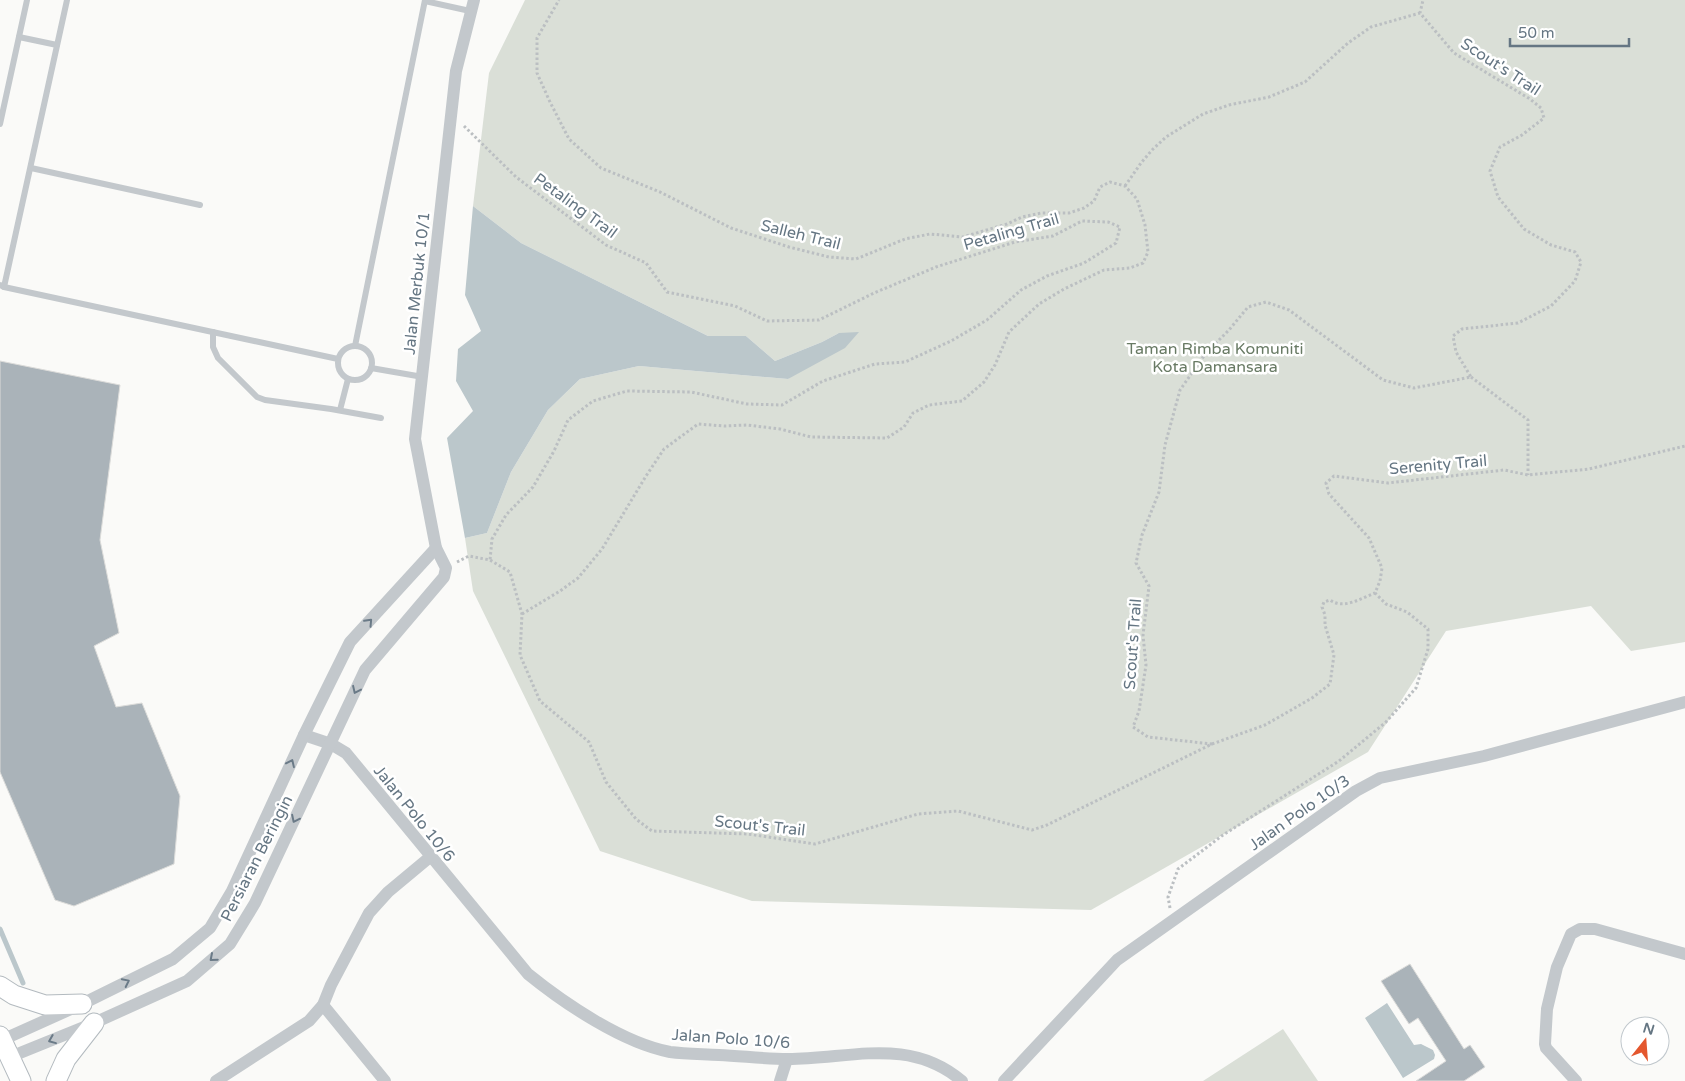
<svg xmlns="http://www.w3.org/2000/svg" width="1685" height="1081" font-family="'Varela Round',sans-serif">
	<rect width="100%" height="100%" fill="#fafaf8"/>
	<!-- green -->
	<g fill="#dadfd7">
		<polygon points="525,0 1685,0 1685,642 1631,651 1591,606 1446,631 1368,752 1091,910 752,901 600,851 473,591 465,538 487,533 511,472 548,410 580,379 639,366 788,379 839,333 822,342 775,361 746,336 708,336 521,243 473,206 489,73"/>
		<polygon points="1283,1029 1318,1081 1203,1081"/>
	</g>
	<!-- water -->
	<g fill="#bbc7cb">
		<polygon points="473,206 521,243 708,336 746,336 775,361 822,342 839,333 859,332 845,348 788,379 639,366 580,379 548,410 511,472 487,533 465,538 447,438 473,411 456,381 458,349 481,331 465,295"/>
		<polygon points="1387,1003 1414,1045 1421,1044 1433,1050 1435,1055 1434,1059 1403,1078 1365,1018"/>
	</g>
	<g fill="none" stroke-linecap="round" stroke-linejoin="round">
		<!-- stream -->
		<polyline stroke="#bbc7cb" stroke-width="5" points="0,929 23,983"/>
	</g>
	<!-- building -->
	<g fill="#aab3b9" stroke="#dcdcda">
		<polygon points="0,361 120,385 100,540 119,633 94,646 116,707 142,703 180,796 174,864 74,906 55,900 0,772"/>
		<polygon points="1410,964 1464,1049 1470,1045 1485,1067 1464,1081 1416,1081 1446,1061 1418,1018 1409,1024 1381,981"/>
	</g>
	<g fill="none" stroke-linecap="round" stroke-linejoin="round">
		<defs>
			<g id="secondary">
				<polyline points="0,986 14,995 45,1005 82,1004"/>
				<polyline points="0,1036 21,1081"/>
				<polyline points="56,1081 66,1059 94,1023"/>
			</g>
		</defs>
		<!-- secondary casing -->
		<use href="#secondary" stroke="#b3babf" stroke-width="21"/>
		<!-- path -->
		<g stroke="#bbbfc2" stroke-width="3" stroke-dasharray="2.5 2.5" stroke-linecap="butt">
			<polyline points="464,126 516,177 606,245 646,263 667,292 735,306 767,321 819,320 874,293 936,267 1015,242 1053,236 1082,221 1108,222 1120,227 1116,243 1084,263 1047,276 1021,290 987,320 951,341 905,362 875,364 823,381 782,405 747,404 691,392 627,391 593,401 568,420 554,451 533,487 506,515 492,539 490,560"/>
			<polyline points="1125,186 1141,163 1152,150 1166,137 1203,114 1229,105 1269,97 1305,82 1348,43 1371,27 1420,13"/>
			<polyline points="1471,377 1528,420 1528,475"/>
			<polyline points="457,562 469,556 490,560 510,572 522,614 520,655 540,701 589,742 606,782 636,819 652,831 748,834 815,844 918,814 958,811 1032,830 1047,825 1212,744 1148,737 1133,727 1139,711 1146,665 1143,635 1149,586 1136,563 1142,535 1159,492 1165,445 1180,390 1206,353 1229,330 1248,307 1266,302 1289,310 1383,380 1414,388 1471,377 1456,352 1453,336 1462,329 1518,323 1551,306 1575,281 1581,262 1575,252 1551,245 1524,229 1498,197 1490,171 1500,147 1522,135 1544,118 1541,108 1530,99 1454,53 1420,13 1423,0"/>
			<polyline points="522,614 560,591 578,578 602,549 646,476 664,449 698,424 724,426 747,425 780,429 811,437 887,438 904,427 913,413 929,405 962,401 984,382 995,365 1009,332 1039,304 1064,289 1104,270 1130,268 1143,263 1148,252 1145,225 1137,199 1125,186 1110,182 1100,187 1094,201 1084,208 1069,213 1041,213 1022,217 1007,224 963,237 930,234 905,239 856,259 829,257 789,247 731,228 660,192 601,168 569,139 550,102 537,73 537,38 559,0"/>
			<path d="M1212,744l53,-19 47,-27 18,-14 4,-29 -9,-30v-10l-3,-8 2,-5 6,-2c14,10 31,-2 45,-7l5,-12 2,-13 -13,-30 -40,-44 -3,-11 8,-7 54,7 116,-13 24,5 61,-6 96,-23"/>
			<polyline points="1170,908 1168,897 1178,869 1223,835 1339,761 1386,722 1416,688 1428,649 1428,629 1407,612 1386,604 1375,593"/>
		</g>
		<!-- lane -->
		<g stroke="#c3c8cc" stroke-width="6">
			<polyline points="425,1 470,11"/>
			<polyline points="19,37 57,45"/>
			<polyline points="0,124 27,0"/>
			<polyline points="31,168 200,205"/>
			<polyline points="0,285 4,287 338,359"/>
			<polyline points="4,287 67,0"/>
			<polyline points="213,332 213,347 218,358 257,397 265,400 331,409 381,418"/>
			<circle cx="355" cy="363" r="17"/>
			<polyline points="355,346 425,0"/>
			<polyline points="371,368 423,377"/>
			<polyline points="340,410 348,379"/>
		</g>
		<!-- street -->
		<g stroke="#c3c8cc" stroke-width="12">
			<path d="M304,735l27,9 15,9 182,221c37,30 95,69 142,78 16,2 33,2 49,3 23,1 46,4 69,4 62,0 121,-23 174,22"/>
			<polyline points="323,1005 385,1081"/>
			<polyline points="0,1043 2,1040 82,1004 173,959 210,928 232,891 304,735 350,642 436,548"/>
			<polyline points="4,1054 10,1057 94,1023 187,981 230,944 255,903 365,670 444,577 446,568 436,548 415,439 456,71 474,0"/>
			<polyline points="216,1081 309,1021 323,1005 331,985 369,913 388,892 430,857"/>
			<polyline points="780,1081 787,1059"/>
			<polyline points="1004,1081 1117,960 1356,791 1380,778 1484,756 1685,702"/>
			<polyline points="1576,1081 1546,1048 1545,1044 1547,1009 1557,967 1571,934 1580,929 1595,929 1685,954"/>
		</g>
		<!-- secondary -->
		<use href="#secondary" stroke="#fff" stroke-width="19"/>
	</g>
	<!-- one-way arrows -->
	<defs><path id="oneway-chevron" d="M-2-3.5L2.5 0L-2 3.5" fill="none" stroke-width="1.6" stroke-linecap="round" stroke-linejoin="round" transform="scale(1.25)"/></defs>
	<g stroke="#6a7a87">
		<use href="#oneway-chevron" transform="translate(369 622) rotate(-47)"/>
		<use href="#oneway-chevron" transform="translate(356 690) rotate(115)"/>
		<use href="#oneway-chevron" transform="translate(291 763) rotate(-65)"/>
		<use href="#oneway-chevron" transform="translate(295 819) rotate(116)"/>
		<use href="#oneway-chevron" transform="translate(213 958) rotate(139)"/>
		<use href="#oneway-chevron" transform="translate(126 982) rotate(-26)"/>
		<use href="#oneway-chevron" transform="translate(52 1040) rotate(158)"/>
	</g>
	<g text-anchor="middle" stroke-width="5" stroke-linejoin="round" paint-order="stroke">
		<!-- street labels -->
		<g font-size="16" fill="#657683" stroke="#fff">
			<text transform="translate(1501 66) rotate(33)" y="6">Scout's Trail</text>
			<text transform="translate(576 205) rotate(36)" y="6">Petaling Trail</text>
			<text transform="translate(1011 231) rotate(-16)" y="6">Petaling Trail</text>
			<text transform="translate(801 234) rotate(14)" y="6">Salleh Trail</text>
			<text transform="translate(416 283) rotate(-84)" y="6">Jalan Merbuk 10/1</text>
			<text transform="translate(1438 464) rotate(-5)" y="6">Serenity Trail</text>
			<text transform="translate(1132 644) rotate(-86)" y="6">Scout's Trail</text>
			<text transform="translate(1299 812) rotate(-35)" y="6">Jalan Polo 10/3</text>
			<text transform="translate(415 813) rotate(51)" y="6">Jalan Polo 10/6</text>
			<text transform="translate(760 825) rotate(6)" y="6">Scout's Trail</text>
			<text transform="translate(256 858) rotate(-63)" y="6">Persiaran Beringin</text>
			<text transform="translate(731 1038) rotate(4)" y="6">Jalan Polo 10/6</text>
		</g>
		<!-- park labels -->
		<g font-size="16" fill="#687a64" stroke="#fff">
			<text x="1215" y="354">Taman Rimba Komuniti<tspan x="1215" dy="18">Kota Damansara</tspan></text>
		</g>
	</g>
	<!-- north arrow -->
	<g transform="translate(1645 1041) rotate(17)"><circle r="24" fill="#ffffff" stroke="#c1c8cd"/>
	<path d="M0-4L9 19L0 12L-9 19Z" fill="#e4572e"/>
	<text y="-8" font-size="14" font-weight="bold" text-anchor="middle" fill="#657683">N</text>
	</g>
	<!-- scale -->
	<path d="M1510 38v8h119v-8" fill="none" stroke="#657683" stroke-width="2.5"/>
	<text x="1518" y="38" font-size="15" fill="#657683" stroke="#ffffff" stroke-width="4" paint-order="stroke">50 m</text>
</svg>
